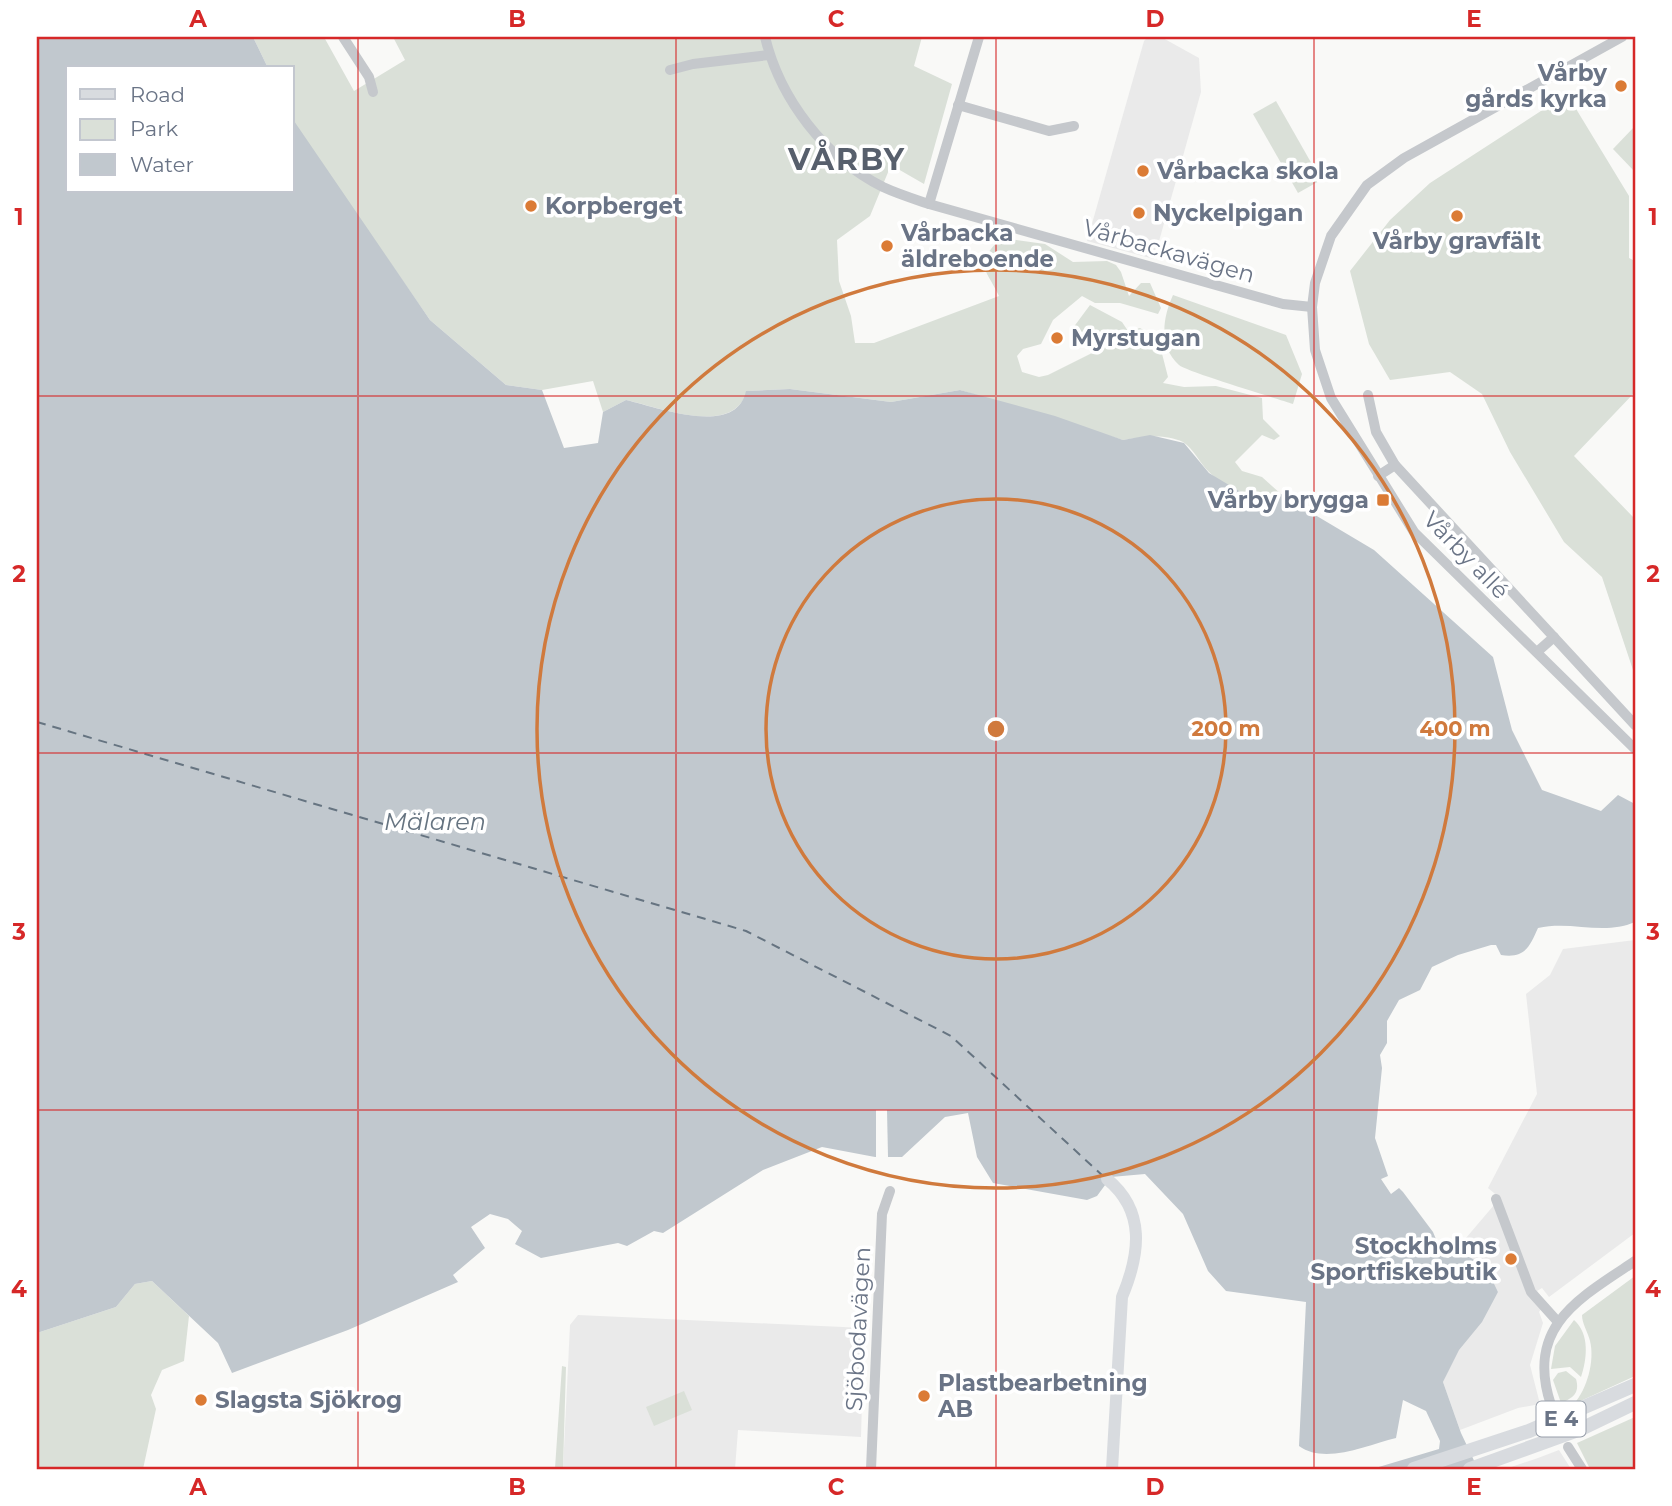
<svg xmlns="http://www.w3.org/2000/svg" width="1672" height="1506" font-family="Montserrat,sans-serif">
	<rect width="100%" height="100%" fill="#f9f9f7"/>
	<!-- built -->
	<g fill="#eaeaea">
		<polygon points="1148,37 1161,37 1199,58 1201,92 1154,259 1087,241 1144,41"/>
		<polygon points="1635,940 1635,1233 1549,1297 1542,1288 1537,1291 1545,1303 1539,1312 1543,1323 1530,1365 1540,1404 1518,1408 1460,1430 1443,1382 1458,1350 1498,1292 1487,1270 1459,1250 1460,1245 1500,1198 1488,1188 1537,1094 1526,994 1550,975 1563,949"/>
		<polygon points="578,1315 864,1328 861,1437 738,1430 735,1469 563,1469 570,1325"/>
		<polygon points="1559,1450 1571,1469 1505,1469 1538,1458"/>
	</g>
	<!-- green -->
	<g fill="#dae0d8">
		<path d="M253,37h71l30,54 51,-31 -12,-23h529l-8,29 38,18 -28,100 -33,-19 -21,51 -33,24 2,41 12,35 4,27h19l125,-47c-13,-28 -26,-30 2,-58l44,6 28,18 34,-1 9,4 5,7 8,24 12,-13h9l11,25 -3,6 -38,-11h-25l-13,-7 -29,24 -12,24 -18,5 -6,7 5,16 17,5 9,-2 50,-25 4,-5 -32,-13 20,-27 32,17 6,9 12,-3 18,10 10,39 -5,6 21,4 32,-1 46,12 1,21 17,17 -6,4 -12,-5 -27,27 7,9 20,6 19,17c-23,14 -55,-5 -73,-23 -8,-8 -15,-23 -25,-29 -19,-9 -41,-5 -60,-2l-163,-50 -69,12 -101,-13 -43,2c-14,47 -88,16 -121,9l-23,12 -10,-31 -51,9 -36,-5 -76,-65 -132,-190 -6,-12v-50h-24z"/>
		<polygon points="1567,94 1629,196 1629,258 1635,261 1635,392 1574,456 1635,519 1635,676 1602,577 1564,542 1510,452 1482,394 1450,372 1390,380 1369,344 1350,271 1390,220 1430,183"/>
		<polygon points="1276,101 1321,180 1298,193 1253,114"/>
		<polygon points="1635,126 1635,172 1613,149"/>
		<path d="M1173,295l113,40 16,39 -9,30c-17,-6 -106,-32 -114,-39 -21,-19 -16,-48 -6,-70z"/>
		<path d="M1635,1276v100l-61,28c13,-15 21,-43 16,-63 -2,-9 -8,-17 -8,-26z"/>
		<polygon points="152,1281 189,1316 184,1361 162,1370 151,1395 156,1409 143,1469 37,1469 37,1333 116,1307 135,1284"/>
		<path d="M1574,1320c16,14 13,39 7,57l-11,-10 -19,2 4,-23z"/>
		<polygon points="562,1366 566,1367 563,1469 526,1469 555,1468"/>
		<path d="M1566,1371l10,8c4,14 -3,19 -15,24l-8,-23 5,-7z"/>
		<polygon points="684,1391 692,1410 654,1426 646,1407"/>
		<polygon points="1635,1417 1635,1469 1590,1469 1577,1443"/>
	</g>
	<!-- water -->
	<path fill="#c1c8ce" d="M37,37h216l15,31h-200v123h224v-73l138,202 76,65 36,5 22,58 34,-5 5,-31 23,-12c31,7 110,38 120,-9l44,-2 101,13 69,-12 95,26 68,24 27,-5 34,8 25,30 45,27 18,-1 9,-5 11,3 8,9 74,44 119,107 19,73 30,60 59,21 17,-16 17,9v118c-32,14 -64,-2 -97,6 -8,17 -12,31 -37,27l-5,-10h-5l-33,10 -26,12 -12,23 -21,10 -12,21v22l-7,12 2,13 -7,70 13,38 -7,3 10,15 8,-6 4,4 30,40 10,24 5,2 13,-7 26,18 11,23 -16,30 -23,28 -16,32 18,51 17,36h-106l67,-20 1,-8 -14,-30 -23,-11 -7,38c-29,7 -71,27 -97,8l7,-144 -80,-11 -18,-20 -25,-57 -38,-40 -34,3 -14,19 -10,4 -94,-17 -16,-26 -9,-44 -23,4 -43,40h-27l-53,-10 -59,23 -100,63 -9,-2 -27,15 -9,-3 -77,15 -26,-14 7,-13 -14,-12 -18,-5 -19,13 14,21 -32,27 5,7 -110,48 -116,43 -14,-30 -66,-62 -17,3 -19,23 -79,26z"/>
	<!-- pier -->
	<polygon fill="#f9f9f7" points="876,1110 887,1110 888,1157 876,1157"/>
	<g fill="none" stroke-linecap="round" stroke-linejoin="round">
		<!-- ferry -->
		<polyline stroke="#667481" stroke-width="2" stroke-dasharray="9 7" stroke-linecap="butt" points="37,722 746,931 951,1036 1103,1176"/>
		<!-- minor -->
		<g stroke="#c5c8cc" stroke-width="10">
			<polyline points="343,37 369,77 373,92"/>
			<path d="M765,37c15,62 60,121 118,150 15,7 31,12 46,17l354,100 29,3"/>
			<polyline points="1622,37 1404,158 1367,185 1331,236 1315,283 1312,307 1315,350 1331,398 1414,532 1635,749"/>
			<polyline points="670,70 693,64 769,55"/>
			<polyline points="958,105 1049,131 1074,126"/>
			<polyline points="929,204 979,37"/>
			<polyline points="1368,395 1376,432 1395,465 1635,725"/>
			<polyline points="1378,476 1395,465"/>
			<polyline points="1537,652 1554,637"/>
			<polyline points="1496,1199 1531,1292 1558,1322"/>
			<path d="M1551,1405c-26,-78 27,-106 84,-144"/>
			<polyline points="1568,1447 1582,1469"/>
			<polyline points="871,1469 882,1214 890,1191"/>
		</g>
		<!-- major -->
		<path stroke="#d8dbdf" stroke-width="12" d="M1107,1179c39,32 33,75 15,118l-10,172"/>
		<!-- highway -->
		<g stroke="#d8dbdf" stroke-width="14">
			<polyline points="1414,1469 1529,1431 1635,1385"/>
			<polyline points="1470,1469 1581,1429 1635,1403"/>
		</g>
	</g>
	<!-- grid -->
	<path fill="none" stroke="#d62828" stroke-width="2" stroke-opacity="0.55" d="M358,37v1432M676,37v1432M996,37v1432M1314,37v1432M37,396h1598M37,753h1598M37,1110h1598"/>
	<!-- distance rings -->
	<g fill="none" stroke="#d07a3d" stroke-width="3.5">
		<circle cx="996" cy="729" r="230"/>
		<circle cx="996" cy="729" r="459"/>
	</g>
	<!-- markers -->
	<g fill="#db7b35" stroke="#fff" stroke-width="2.5">
		<circle cx="1621" cy="86" r="7"/>
		<circle cx="1143" cy="171" r="7"/>
		<circle cx="531" cy="206" r="7"/>
		<circle cx="1139" cy="213" r="7"/>
		<circle cx="1457" cy="216" r="7"/>
		<circle cx="887" cy="246" r="7"/>
		<circle cx="1057" cy="338" r="7"/>
		<rect x="1376" y="493" width="14" height="14" rx="3.5"/>
		<circle cx="1511" cy="1259" r="7"/>
		<circle cx="924" cy="1396" r="7"/>
		<circle cx="201" cy="1400" r="7"/>
	</g>
	<g text-anchor="middle" stroke-width="7" stroke-linejoin="round" paint-order="stroke">
		<!-- shield labels -->
		<rect fill="#fff" stroke="#979eaa" stroke-width="2" x="1536.5" y="1401.5" width="49" height="35" rx="5"/>
		<g font-size="21" font-weight="bold" fill="#6a7486">
			<text x="1561" y="1426">E 4</text>
		</g>
		<!-- poi labels -->
		<g font-size="23" font-weight="bold" fill="#6a7486" stroke="#fff" text-anchor="start">
			<text x="1607" y="81" text-anchor="end">Vårby<tspan x="1607" dy="26">gårds kyrka</tspan></text>
			<text x="1157" y="179">Vårbacka skola</text>
			<text x="545" y="214">Korpberget</text>
			<text x="1153" y="221">Nyckelpigan</text>
			<text x="901" y="241">Vårbacka<tspan x="901" dy="26">äldreboende</tspan></text>
			<text x="1457" y="249" text-anchor="middle">Vårby gravfält</text>
			<text x="1071" y="346">Myrstugan</text>
			<text x="1369" y="508" text-anchor="end">Vårby brygga</text>
			<text x="1497" y="1254" text-anchor="end">Stockholms<tspan x="1497" dy="26">Sportfiskebutik</tspan></text>
			<text x="938" y="1391">Plastbearbetning<tspan x="938" dy="26">AB</tspan></text>
			<text x="215" y="1408">Slagsta Sjökrog</text>
		</g>
		<!-- street labels -->
		<g font-size="23" fill="#6a7486" stroke="#fff">
			<text transform="translate(1169 251) rotate(16)" y="8">Vårbackavägen</text>
			<text transform="translate(1466 555) rotate(46)" y="8">Vårby allé</text>
			<text transform="translate(858 1329) rotate(-87)" y="8">Sjöbodavägen</text>
		</g>
		<!-- water labels -->
		<g font-size="24" font-style="italic" fill="#667481" stroke="#fff">
			<text x="435" y="830">Mälaren</text>
		</g>
		<!-- district labels -->
		<g font-size="30" font-weight="bold" letter-spacing="2" fill="#575f6c" stroke="#fff">
			<text x="847" y="170">VÅRBY</text>
		</g>
	</g>
	<circle cx="996" cy="729" r="10" fill="#d07a3d" stroke="#fff" stroke-width="3.5"/>
	<g font-size="21" text-anchor="middle" font-weight="bold" fill="#d07a3d" stroke="#fff" stroke-width="7" stroke-linejoin="round" paint-order="stroke">
		<text x="1226" y="736">200 m</text>
		<text x="1455" y="736">400 m</text>
	</g>
	<!-- border -->
	<rect width="1672" height="1506" fill="none" stroke="#ffffff" stroke-width="77"/>
	<!-- legend -->
	<rect x="66" y="66" width="228" height="126" fill="#ffffff" stroke="#c3c7cf" stroke-width="2"/>
	<rect x="80" y="89" width="35" height="10" fill="#d8dbdf" stroke="#c3c7cf" stroke-width="2"/>
	<text x="130" y="102" font-size="21" fill="#6a7486">Road</text>
	<rect x="80" y="119" width="35" height="21" fill="#dae0d8" stroke="#c3c7cf" stroke-width="2"/>
	<text x="130" y="136" font-size="21" fill="#6a7486">Park</text>
	<rect x="80" y="154" width="35" height="21" fill="#c1c8ce" stroke="#c3c7cf" stroke-width="2"/>
	<text x="130" y="172" font-size="21" fill="#6a7486">Water</text>
	<rect x="38" y="38" width="1596" height="1430" fill="none" stroke="#d62828" stroke-width="2.5"/>
	<g font-size="23" text-anchor="middle" font-weight="bold" fill="#d62828">
		<text x="198" y="27">A</text>
		<text x="517" y="27">B</text>
		<text x="836" y="27">C</text>
		<text x="1155" y="27">D</text>
		<text x="1474" y="27">E</text>
		<text x="19" y="225">1</text>
		<text x="1653" y="225">1</text>
		<text x="19" y="582">2</text>
		<text x="1653" y="582">2</text>
		<text x="19" y="940">3</text>
		<text x="1653" y="940">3</text>
		<text x="19" y="1297">4</text>
		<text x="1653" y="1297">4</text>
		<text x="198" y="1495">A</text>
		<text x="517" y="1495">B</text>
		<text x="836" y="1495">C</text>
		<text x="1155" y="1495">D</text>
		<text x="1474" y="1495">E</text>
	</g>
</svg>
